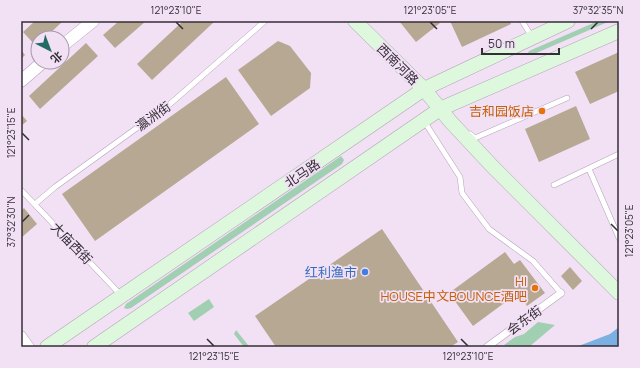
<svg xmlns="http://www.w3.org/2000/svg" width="640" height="368" font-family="Manrope,'Noto Sans SC',sans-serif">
	<rect width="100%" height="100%" fill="#f2e0f5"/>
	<!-- green -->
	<g fill="#a0cfb2">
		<polygon points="598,21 610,21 534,54 530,55 528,53 529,51"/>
		<polygon points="341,156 344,160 342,164 131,308 127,309 124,308 126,304"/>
		<polygon points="209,299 214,307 194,321 188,313"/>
		<polygon points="538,322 555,325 529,347 510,347 504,345 515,337 524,334"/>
		<polygon points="236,330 248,345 248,347 244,347 234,334"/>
	</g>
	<!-- water -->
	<polygon fill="#7ab1e2" points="619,327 619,347 576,347 610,334"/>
	<!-- building -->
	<g fill="#b7a893">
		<polygon points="35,21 63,21 45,38 38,38 38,44 36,46 23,32"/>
		<polygon points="119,21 146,21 115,48 103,35"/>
		<polygon points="183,21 215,21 152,80 137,64"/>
		<polygon points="399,21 438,21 440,23 416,42"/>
		<polygon points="450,21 510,21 511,24 462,47"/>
		<polygon points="278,41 290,46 311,73 310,88 271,116 238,70"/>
		<polygon points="86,43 98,56 40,109 29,96"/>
		<polygon points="21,50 25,55 21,59"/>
		<polygon points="619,52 619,91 590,104 575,72"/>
		<polygon points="226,77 259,124 95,241 62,194"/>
		<polygon points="576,106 590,139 539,162 525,129"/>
		<polygon points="21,114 27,121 21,126"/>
		<polygon points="24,208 37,224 21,238 21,211"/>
		<polygon points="382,229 458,342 450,347 276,347 255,316"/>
		<polygon points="505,252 514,264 520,260 545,293 527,306 518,293 473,326 449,293"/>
		<polygon points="570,267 582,281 573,290 561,276"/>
	</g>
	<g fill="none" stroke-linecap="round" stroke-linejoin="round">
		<defs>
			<g id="service">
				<polyline points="522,21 532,37"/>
				<polyline points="424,121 460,177 462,193 489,229 533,261 561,293"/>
				<polyline points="470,134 475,138 567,98"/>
				<polyline points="589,169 619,238"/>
				<polyline points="554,185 619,154"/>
				<polyline points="21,190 120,294"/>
				<polyline points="35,204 55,187 170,104 265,21"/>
			</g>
			<polyline id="pedestrian" points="487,347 561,293"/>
			<polyline id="minor" points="21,336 29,347"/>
			<g id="tertiary">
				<polyline points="62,46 93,21"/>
				<polyline points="21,81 43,62"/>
			</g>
			<g id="secondary">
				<polyline points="355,21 424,89 450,121 492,166 619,293"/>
				<polyline points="47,347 424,89 568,21"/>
				<polyline points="94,347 440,109 619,31"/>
			</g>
		</defs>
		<!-- service casing -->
		<use href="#service" stroke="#b4a3b7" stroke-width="6"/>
		<!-- pedestrian casing -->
		<use href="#pedestrian" stroke="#b4a3b7" stroke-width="8"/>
		<!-- minor casing -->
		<use href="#minor" stroke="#b4a3b7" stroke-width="11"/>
		<!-- tertiary casing -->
		<use href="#tertiary" stroke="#b4a3b7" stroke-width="13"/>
		<!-- secondary casing -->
		<use href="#secondary" stroke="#b4a3b7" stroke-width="15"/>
		<!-- service -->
		<use href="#service" stroke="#fff" stroke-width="5"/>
		<!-- pedestrian -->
		<use href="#pedestrian" stroke="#fff" stroke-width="7"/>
		<!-- minor -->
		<use href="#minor" stroke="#fff" stroke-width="10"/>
		<!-- tertiary -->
		<use href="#tertiary" stroke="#fff" stroke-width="12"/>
		<!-- secondary -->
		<use href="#secondary" stroke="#ddf8dd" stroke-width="14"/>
	</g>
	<!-- ticks -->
	<path fill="none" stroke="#342e36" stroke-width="1.5" d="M176,22l7,7M430,22l7,7M591,29l7,-7M22,133l7,7M22,222l7,-7M611,224l7,7M207,339l7,7M461,339l7,7"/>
	<!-- markers -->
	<g fill="#e8710a" stroke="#f2e0f5" stroke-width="1.5">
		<circle cx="542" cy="111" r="4"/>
		<circle cx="535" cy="288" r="4"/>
	</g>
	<circle fill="#3f7fe0" stroke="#f2e0f5" stroke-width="1.5" cx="365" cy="272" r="4"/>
	<g text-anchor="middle" stroke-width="3.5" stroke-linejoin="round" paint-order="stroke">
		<!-- street labels -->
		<g font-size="13" fill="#342e36" stroke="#f2e0f5">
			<text transform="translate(398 64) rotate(45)" y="5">西南河路</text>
			<text transform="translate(153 116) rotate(-36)" y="5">瀛洲街</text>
			<text transform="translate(302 173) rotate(-34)" y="5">北马路</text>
			<text transform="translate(72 243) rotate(46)" y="5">大庙西街</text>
			<text transform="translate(524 320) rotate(-36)" y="5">会东街</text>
		</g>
		<!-- food labels -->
		<g font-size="13" fill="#c56008" stroke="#f2e0f5" text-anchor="end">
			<text x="534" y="116">吉和园饭店</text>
			<text x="527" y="286">HI<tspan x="527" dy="15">HOUSE中文BOUNCE酒吧</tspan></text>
		</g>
		<!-- shop labels -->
		<g font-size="13" fill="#366cbe" stroke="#f2e0f5" text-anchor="end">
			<text x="357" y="277">红利渔市</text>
		</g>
	</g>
	<!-- border -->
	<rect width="640" height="368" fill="none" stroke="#f2e0f5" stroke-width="44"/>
	<!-- north arrow -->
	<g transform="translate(50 50) rotate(138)"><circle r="19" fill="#f2e0f5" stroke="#a699a9"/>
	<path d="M0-3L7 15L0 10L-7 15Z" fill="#236c64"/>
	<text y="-6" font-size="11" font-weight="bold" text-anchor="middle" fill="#342e36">北</text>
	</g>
	<!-- scale -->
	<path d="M482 48v6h77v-6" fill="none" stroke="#342e36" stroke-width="2"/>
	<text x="488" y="48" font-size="12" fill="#342e36" stroke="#f2e0f5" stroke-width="3" paint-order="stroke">50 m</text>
	<rect x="22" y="22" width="596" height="324" fill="none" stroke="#342e36" stroke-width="1.5"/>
	<g font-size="10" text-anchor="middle" fill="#342e36">
		<text x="176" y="14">121°23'10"E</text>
		<text x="430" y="14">121°23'05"E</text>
		<text x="598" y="14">37°32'35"N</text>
		<text transform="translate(11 133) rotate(-90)" y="4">121°23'15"E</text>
		<text transform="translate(11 222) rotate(-90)" y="4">37°32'30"N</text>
		<text transform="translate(629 231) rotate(-90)" y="4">121°23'05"E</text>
		<text x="214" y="360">121°23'15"E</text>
		<text x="468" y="360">121°23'10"E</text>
	</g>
</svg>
